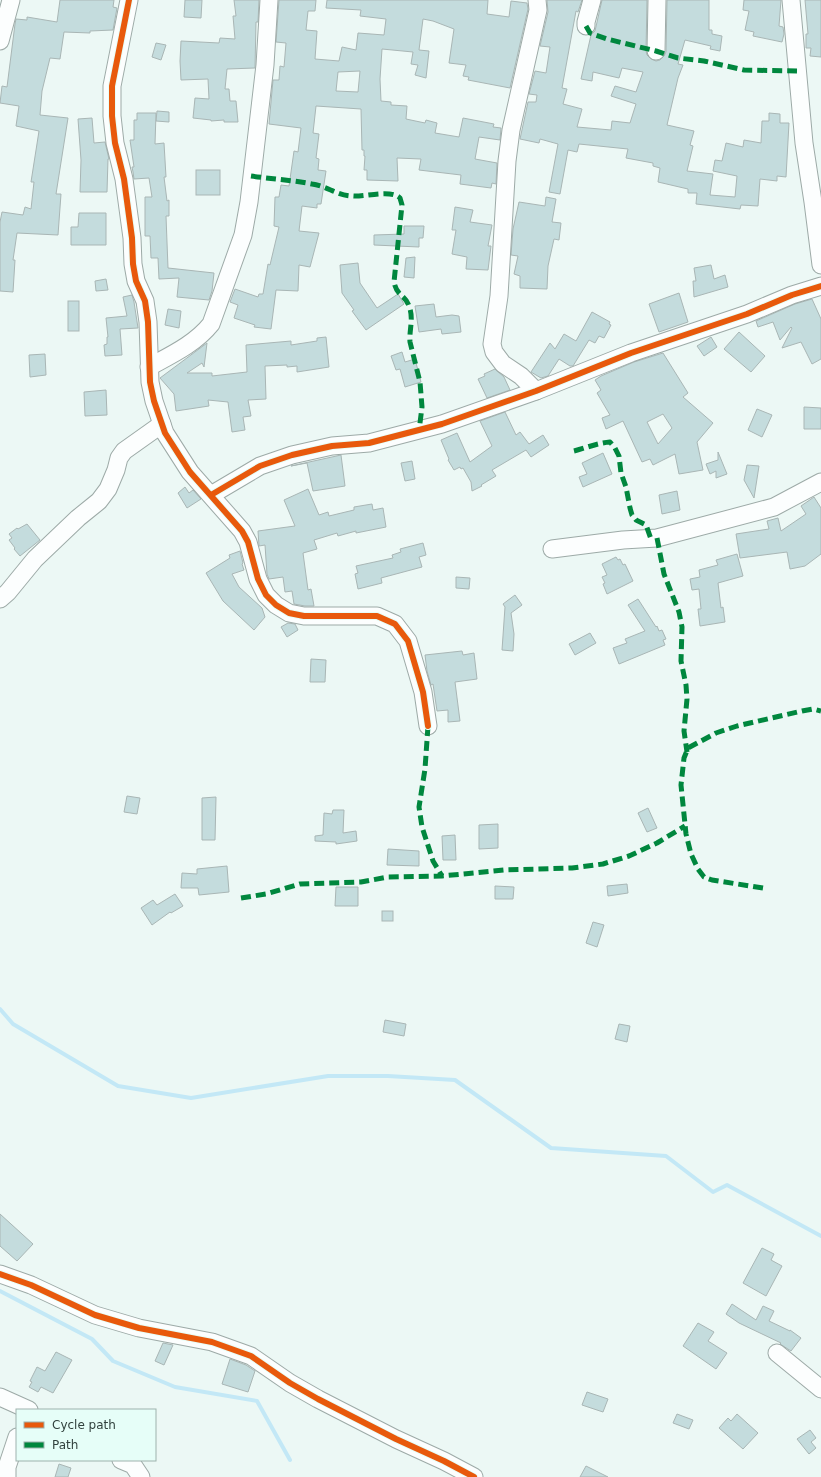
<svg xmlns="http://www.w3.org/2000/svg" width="821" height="1477" font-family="'DejaVu Sans',sans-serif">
	<rect width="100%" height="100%" fill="#ecf8f5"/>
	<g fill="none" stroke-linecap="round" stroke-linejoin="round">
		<!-- stream -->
		<g stroke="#c3e8f6" stroke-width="4">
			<polyline points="0,1009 13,1024 118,1086 191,1098 328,1076 388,1076 455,1080 551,1148 666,1156 713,1192 727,1185 821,1236"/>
			<polyline points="0,1291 92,1339 113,1361 175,1387 257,1401 290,1460"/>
		</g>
	</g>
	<!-- building -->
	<g fill="#c4dcdd" stroke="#a9b6b5" fill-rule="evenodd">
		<polygon points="60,0 114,0 113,7 117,8 113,30 90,31 90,33 64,32 60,59 50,58 42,91 40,115 68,118 56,194 61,194 58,235 17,233 13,260 15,260 13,292 0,291 0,222 2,212 23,215 25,207 31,209 34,182 31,182 39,131 16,126 19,106 0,103 2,86 7,87 15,24 16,19 27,20 27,17 57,22"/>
		<polygon points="185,0 202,0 201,18 184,17"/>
		<polygon points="234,0 259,0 258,22 256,22 255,68 227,69 225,89 229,89 230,101 236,101 238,122 224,122 224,120 211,121 211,120 193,118 195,98 209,99 208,79 181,80 180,61 181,41 219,43 220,38 235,39 233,16 236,16"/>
		<path d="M279,0h37l-1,11h-7l-2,19 11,1 -2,28 24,2 3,-14 14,3 2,-17 26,2 2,-16 -26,-3 1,-6 -35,-2 1,-8h161l-1,14 22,3 2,-16 16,2 1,6 -18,79 -42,-8 1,-3 -6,-1 3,-11 -17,-2 5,-34 -21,-8 -10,-2 -4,31 10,1 -3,27 -11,-3 3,-10 -7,-1 2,-12 -31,-3 -2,30 1,22 10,1v3l16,1 -1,13 19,4 1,-3 11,3 -2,10 24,4 4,-19 31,6 -1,3 8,1 -1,12 -21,-3 -4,22 22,4 -1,21 -4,-1 -1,5 -31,-4 1,-9 -42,-5 2,-11 -24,-1 1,23 -31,-1v-10h-3l1,-14h-1v-6h-2l-1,-41 -45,-3 -3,27 6,1 -3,24 3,1 -1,11 8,1 -5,33h-4v4l-15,-2 -3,25 20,2 -9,34 -11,-2 -1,26 -22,-1 -5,39 -17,-2 1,-2 -21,-7 4,-13 -8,-3 5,-13 23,8 1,-3h4l5,-30 2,1 9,-38 -5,-1 1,-29h4l2,-12 8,1 5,-35 4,1 3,-24 -32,-4 4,-44h6l1,-14 4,1 2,-24 -10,-1zM360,71l-2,21 -22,-1 2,-19z"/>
		<polygon points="547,0 582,0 578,12 576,11 562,88 567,89 563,104 582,109 577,127 611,130 612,121 630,123 636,104 611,96 615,86 636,92 643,72 622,68 619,78 593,72 592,81 581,79 591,35 595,31 602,0 647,0 646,51 647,55 651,59 656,61 660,60 664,56 666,52 667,0 709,0 709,30 712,30 712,34 722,36 720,51 710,49 711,46 685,40 678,64 683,65 678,78 667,125 694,131 690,145 693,146 687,171 713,174 710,195 735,197 737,176 713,171 715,160 722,161 726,143 743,147 744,140 761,143 762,121 769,121 769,113 780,114 780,123 789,123 786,177 777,176 777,181 760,179 758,206 741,205 740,209 696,204 697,193 688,193 688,189 658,182 660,168 653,166 653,163 626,158 628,149 579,144 577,152 568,150 560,194 549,192 558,144 540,139 539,143 520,139 528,102 536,102 537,95 529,94 535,71 546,73 550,47 540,46 548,12"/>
		<polygon points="744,0 781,0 779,26 783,27 784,34 782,42 753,36 754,32 745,30 749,11 743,10"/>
		<polygon points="805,0 821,0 821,57 810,56 811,48 806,48 806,34 808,34"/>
		<polygon points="156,43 166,45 161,60 152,57"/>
		<polygon points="157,111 169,112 169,122 156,121"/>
		<polygon points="137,113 156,113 155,144 164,143 166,177 164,177 167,201 169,200 169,216 166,216 168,268 214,273 212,291 209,300 177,297 179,278 159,279 158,258 151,258 150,236 145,236 145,197 152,197 149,178 134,179 133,172 132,167 134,167 130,140 134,140 134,120 137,120"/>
		<polygon points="92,118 94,143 105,142 109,159 108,159 107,192 80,192 81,160 78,119"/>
		<rect x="196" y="170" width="24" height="25"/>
		<polygon points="546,197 556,199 552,222 561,223 559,240 554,239 548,266 547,289 520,288 520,276 514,274 518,256 511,255 513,229 519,202 545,206"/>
		<polygon points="455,207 473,210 470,222 492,225 488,246 491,246 488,270 466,269 467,257 452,254 456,230 452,230"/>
		<polygon points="79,213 106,213 106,245 71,245 71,227 78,227"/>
		<polygon points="404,226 424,226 423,238 419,238 419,247 374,245 374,235 404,234"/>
		<polygon points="415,257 414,278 404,277 406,258"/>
		<polygon points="358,263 360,283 377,308 398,294 404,304 366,330 352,311 354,310 342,293 340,265"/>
		<polygon points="711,265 714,279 725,275 728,287 694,297 693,281 696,281 694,268"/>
		<polygon points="106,279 108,290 96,291 95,281"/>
		<polygon points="679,293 688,322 659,332 649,304"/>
		<polygon points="132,295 134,302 138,328 120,329 122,355 105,356 104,345 107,344 107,337 108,337 106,318 127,316 123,297"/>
		<polygon points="812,299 821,319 821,359 812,364 801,342 782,348 792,328 791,327 780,340 773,322 758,327 756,321 795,304"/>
		<rect x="68" y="301" width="11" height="30"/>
		<polygon points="434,304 436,317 452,315 459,316 461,332 442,334 441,329 419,332 415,306"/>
		<polygon points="168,309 181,311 179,328 165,325"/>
		<polygon points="592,312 610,322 609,324 611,325 604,338 599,336 595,343 589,340 573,366 570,366 559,359 548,376 541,378 531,372 550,343 555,349 564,334 576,341"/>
		<polygon points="739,332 765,356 751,372 724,349"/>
		<polygon points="326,337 329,367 297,372 297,366 287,367 287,365 265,366 266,399 248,400 251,416 243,417 245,430 232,432 228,402 208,400 209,406 176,411 174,394 160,378 207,343 204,367 202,363 187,373 212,373 212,376 247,372 246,345 291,341 291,345 317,341 317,338"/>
		<polygon points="711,337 717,347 704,356 697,346"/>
		<polygon points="402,352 405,362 415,359 421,382 405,387 400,369 396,370 391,356"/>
		<path d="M663,353l25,40 -5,4 30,26 -16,19 6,28 -24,4 -4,-20 -22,11 -3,-6 -8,3 -19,-41 -17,8 -4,-11 8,-3 -13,-22 4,-3 -6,-10 6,-4 33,-14zM663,414l9,14 -14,16 -11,-22z"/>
		<polygon points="45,354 46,375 30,377 29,355"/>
		<polygon points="495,369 504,377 510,390 487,398 478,379 485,376 484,374"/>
		<polygon points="106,390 107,415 85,416 84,392"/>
		<polygon points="804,407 821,408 821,429 804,429"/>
		<polygon points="757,409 772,415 762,437 748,430"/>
		<polygon points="505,412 516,435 520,432 529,444 543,435 549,445 531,457 526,450 492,470 496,476 481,485 482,486 472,491 471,482 463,468 461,469 460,467 454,470 448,460 449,459 441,440 457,433 470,462 492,446 480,421"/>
		<polygon points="718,452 727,474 716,478 716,471 710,474 706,464 718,460"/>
		<polygon points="603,453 612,474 583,487 579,477 587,474 582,463"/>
		<polygon points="341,455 345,486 313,491 307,463 291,466"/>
		<polygon points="412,461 415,479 405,481 401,463"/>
		<polygon points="747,465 759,466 754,498 744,480"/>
		<polygon points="185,487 189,493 193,490 201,499 187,508 178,493"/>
		<polygon points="308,489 319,515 328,512 329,516 354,510 354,507 372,504 373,510 383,508 386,527 356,533 356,531 338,536 337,533 314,540 317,549 303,553 308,590 311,589 314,606 305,606 294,604 292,591 285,592 283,577 269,579 267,574 265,545 259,546 258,531 295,526 284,500"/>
		<polygon points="677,491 680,510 662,514 659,495"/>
		<polygon points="814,497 821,508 821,554 805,566 790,569 787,552 740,558 736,534 769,529 767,521 778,518 781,531 806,514 801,506"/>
		<polygon points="27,524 40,540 20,556 14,549 15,548 9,540 12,538 9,534 17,528 18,529"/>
		<polygon points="423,543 426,555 419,557 422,567 381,578 382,583 358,589 355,574 358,573 356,566 393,558 392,555 401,552 400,549"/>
		<polygon points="240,551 243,563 242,564 244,570 232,574 239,587 262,608 265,617 254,630 223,601 206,573 230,558 229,555"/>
		<polygon points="737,554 743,576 718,583 721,608 723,607 725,622 700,626 698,609 701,609 699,589 692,590 690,579 700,577 699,570 718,565 716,560"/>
		<polygon points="616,557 618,560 620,559 623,565 625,564 633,581 607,594 603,584 605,583 602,577 607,575 602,564"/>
		<polygon points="456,577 470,578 469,589 456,588"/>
		<polygon points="515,595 522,605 511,613 514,634 513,651 502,650 505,607 503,604"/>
		<polygon points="638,599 656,627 657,626 659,631 662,630 666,639 663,640 665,645 619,664 613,648 627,643 625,639 645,631 628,605"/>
		<polygon points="288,623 295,624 298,630 287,637 281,627"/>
		<polygon points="590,633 596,643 575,655 569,644"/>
		<polygon points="462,651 463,655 474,653 477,679 455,682 460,721 448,722 448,710 437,711 433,684 431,685 427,671 425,655"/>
		<polygon points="311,659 326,660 325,682 310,682"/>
		<polygon points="127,796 140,798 137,814 124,812"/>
		<polygon points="216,797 215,840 202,840 202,798"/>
		<polygon points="648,808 657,828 647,832 638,813"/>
		<polygon points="333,810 344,810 343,833 356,831 357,841 336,844 336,842 315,841 315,836 323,835 324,813 332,814"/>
		<polygon points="498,824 498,848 479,849 479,825"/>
		<polygon points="455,835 456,860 443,860 442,836"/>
		<polygon points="388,849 419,851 419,866 387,865"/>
		<polygon points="227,866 229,892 199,895 198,888 181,888 182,873 197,874 197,869"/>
		<polygon points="627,884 628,893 608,896 607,886"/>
		<polygon points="495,886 514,887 513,899 495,899"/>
		<polygon points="336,887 358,887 358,906 335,906"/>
		<polygon points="175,894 183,906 171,913 170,912 152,925 141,908 153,900 157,905"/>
		<rect x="382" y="911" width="11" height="10"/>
		<polygon points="593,922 604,925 597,947 586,943"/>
		<polygon points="385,1020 406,1024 404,1036 383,1032"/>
		<polygon points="619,1024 630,1026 627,1042 615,1039"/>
		<polygon points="0,1214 33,1244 17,1261 0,1246"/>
		<polygon points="762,1248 774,1254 771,1260 782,1266 766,1296 743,1283"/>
		<polygon points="732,1304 756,1320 763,1306 774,1311 769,1321 790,1331 790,1330 801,1338 791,1351 780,1344 781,1343 739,1323 726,1314"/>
		<polygon points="698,1323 714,1332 708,1341 727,1353 716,1369 683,1346"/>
		<polygon points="163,1343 173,1345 164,1365 155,1361"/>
		<polygon points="56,1352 72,1360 53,1393 41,1387 38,1392 29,1387 32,1382 30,1381 37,1367 45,1371"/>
		<polygon points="230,1359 246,1365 255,1371 248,1392 222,1384"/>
		<polygon points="587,1392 608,1399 603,1412 582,1405"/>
		<polygon points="677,1414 693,1420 689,1429 673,1423"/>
		<polygon points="737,1414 758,1433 743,1449 719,1428 728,1418 731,1421"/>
		<polygon points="810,1430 816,1438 811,1442 816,1448 809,1454 797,1439"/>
		<polygon points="59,1464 71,1468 68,1477 55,1477"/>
		<polygon points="586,1466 608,1477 580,1477"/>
	</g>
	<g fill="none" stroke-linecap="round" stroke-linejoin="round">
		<defs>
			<g id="minor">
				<polyline points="129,0 112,86 112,116 115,143 124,179 132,238 133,264 136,281 145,301 148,322 150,382 154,401 165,433 190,472 242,531 248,542 258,579 266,595 276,605 289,613 304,616 377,616 395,624 408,641 423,692 428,726"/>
				<polyline points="791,0 804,143 813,202 821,265"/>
				<polyline points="586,26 586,22 592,0"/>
				<polyline points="0,41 11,0"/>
				<polyline points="656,51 657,0"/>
				<path d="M149,367c22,-12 46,-23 62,-43l32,-89 6,-33 16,-137 4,-65"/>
				<polyline points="536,391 521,376 503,364 494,352 492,344 499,296 507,161 511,130 538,10 537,0"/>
				<polyline points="211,495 260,466 292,455 332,446 369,443 442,424 536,391 631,353 747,314 792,295 821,286"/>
				<polyline points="552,549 623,540 657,538 774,507 821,482"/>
				<polyline points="0,599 8,592 35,559 78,518 99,501 108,489 116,470 119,458 124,451 162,424"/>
				<polyline points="0,1274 31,1285 95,1315 139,1328 212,1342 251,1356 290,1383 318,1399 396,1439 444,1461 474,1477"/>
				<polyline points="777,1353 821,1389"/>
				<polyline points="0,1397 29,1410"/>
				<polyline points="121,1460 133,1465 141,1477"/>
				<polyline points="7,1477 7,1467 17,1437"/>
			</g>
		</defs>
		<!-- minor casing -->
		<use href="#minor" stroke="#9daaa7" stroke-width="19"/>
		<!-- minor -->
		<use href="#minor" stroke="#fcfefe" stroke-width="17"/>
		<!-- quiet -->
		<g stroke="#00873e" stroke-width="5" stroke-dasharray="10 5" stroke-linecap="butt">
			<polyline points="586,26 590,33 607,39 656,51 678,58 704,61 744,70 797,71"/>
			<path d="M251,176c21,3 41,4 61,8 15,2 26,12 41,12 12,1 38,-7 47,2l2,7 -8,77c3,15 11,12 15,24 5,12 0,24 1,36l10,40 2,25 -3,24"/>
			<path d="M574,451c12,-3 23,-8 36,-9l5,6 4,8 2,17 5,14 4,21 2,7 4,5 10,5 5,14"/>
			<polyline points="657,538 664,574 679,612 682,627 681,661 686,685 687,699 684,731 687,752"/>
			<polyline points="428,726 425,769 419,807 422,827 433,861 442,876"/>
			<polyline points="763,888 712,880 704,877 698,869 691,854 686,834 681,785 684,758 688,748 716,733 737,726 802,711 813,709 821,711"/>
			<polyline points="241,898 266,894 300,884 361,882 388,877 442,876 504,870 572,868 603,864 629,856 657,843 685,826"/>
		</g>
		<defs>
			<g id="cycleway">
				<polyline points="129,0 112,86 112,116 115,143 124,179 132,238 133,264 136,281 145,301 148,322 150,382 154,401 165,433 190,472 242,531 248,542 258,579 266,595 276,605 289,613 304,616 377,616 395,624 408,641 423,692 428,726"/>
				<polyline points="211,495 260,466 292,455 332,446 369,443 442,424 536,391 631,353 747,314 792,295 821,286"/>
				<polyline points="0,1274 31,1285 95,1315 139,1328 212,1342 251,1356 290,1383 318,1399 396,1439 444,1461 474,1477"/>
			</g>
		</defs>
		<!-- cycleway casing -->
		<use href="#cycleway" stroke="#e6fef8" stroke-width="8"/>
		<!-- cycleway -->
		<use href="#cycleway" stroke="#e8590c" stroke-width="6"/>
	</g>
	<!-- legend -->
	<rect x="16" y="1409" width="140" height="52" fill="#e6fef8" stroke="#9eb2ad"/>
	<rect x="24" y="1422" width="20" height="6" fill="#e8590c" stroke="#9eb2ad"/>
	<text x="52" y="1429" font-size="12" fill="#31413d">Cycle path</text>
	<rect x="24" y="1442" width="20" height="6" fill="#00873e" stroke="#9eb2ad"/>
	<text x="52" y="1449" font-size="12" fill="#31413d">Path</text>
</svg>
